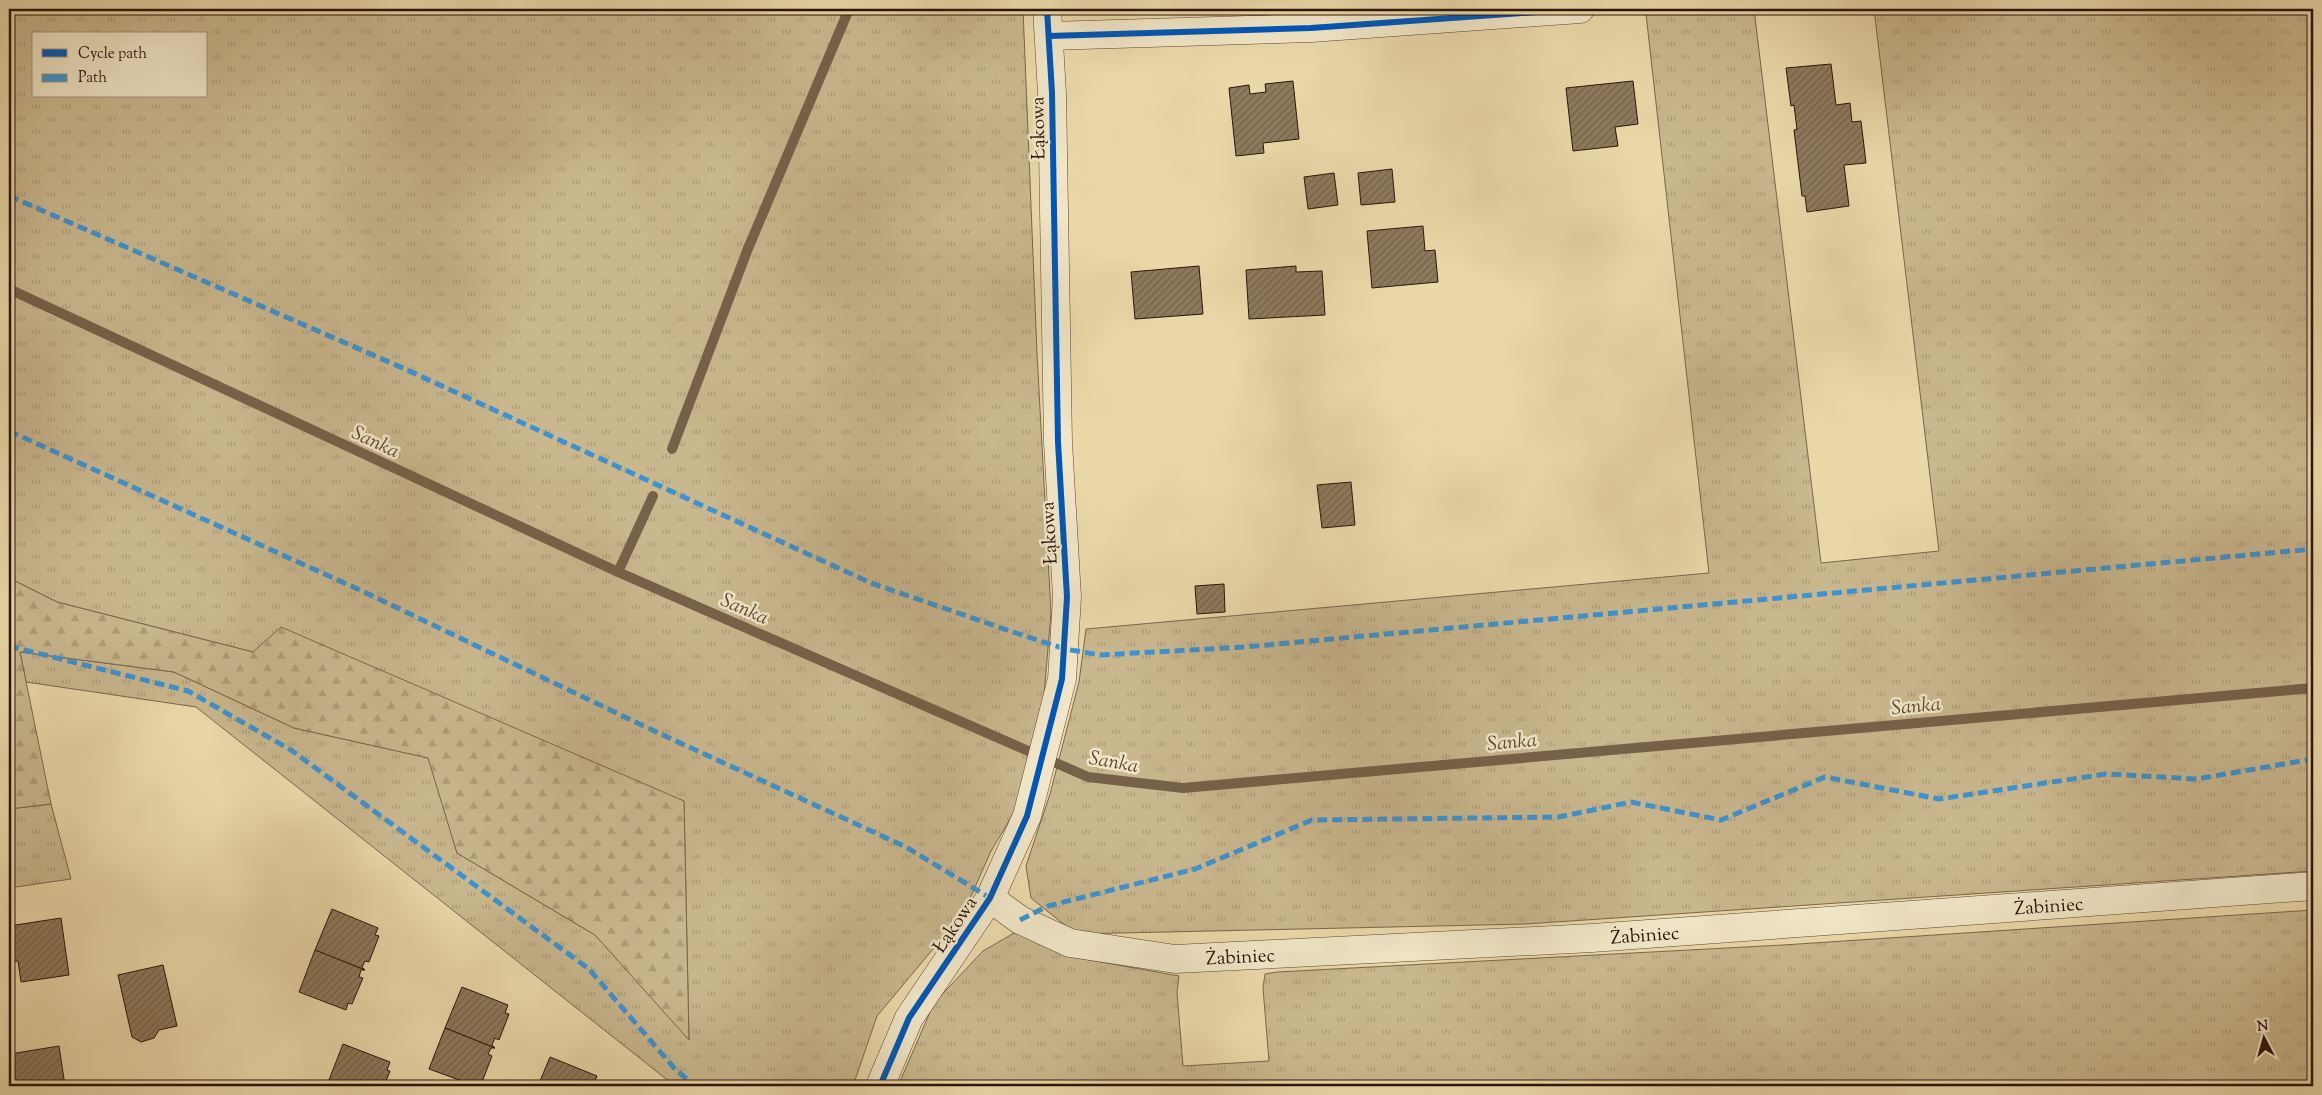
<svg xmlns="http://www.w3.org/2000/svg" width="2322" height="1095" font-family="'Sorts Mill Goudy',serif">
	<defs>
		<pattern id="grass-tufts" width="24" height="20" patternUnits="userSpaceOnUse" patternTransform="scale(1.25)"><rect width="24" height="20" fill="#c9b78e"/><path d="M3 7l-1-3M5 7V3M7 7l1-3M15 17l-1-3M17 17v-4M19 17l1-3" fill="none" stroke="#ad9c79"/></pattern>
		<pattern id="forest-firs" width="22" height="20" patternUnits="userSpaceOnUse" patternTransform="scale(1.25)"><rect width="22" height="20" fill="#c9b78e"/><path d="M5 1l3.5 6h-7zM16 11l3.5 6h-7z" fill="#ad9c79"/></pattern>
		<pattern id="building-hatch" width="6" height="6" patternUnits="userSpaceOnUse" patternTransform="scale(1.25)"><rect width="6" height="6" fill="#8e7a5d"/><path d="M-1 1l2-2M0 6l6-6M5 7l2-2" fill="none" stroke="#74634b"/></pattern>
	</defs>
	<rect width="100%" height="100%" fill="#ead8a9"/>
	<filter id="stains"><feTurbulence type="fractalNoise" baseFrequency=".004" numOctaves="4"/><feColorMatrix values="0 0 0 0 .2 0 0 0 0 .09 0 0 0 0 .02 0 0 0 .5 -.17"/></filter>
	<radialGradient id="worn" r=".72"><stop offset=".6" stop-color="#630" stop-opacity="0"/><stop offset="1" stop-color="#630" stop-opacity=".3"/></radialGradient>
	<!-- grass -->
	<g fill="url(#grass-tufts)" stroke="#7a664c" fill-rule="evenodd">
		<path d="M9,9h1014l14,344 14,260 -8,94 -28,104 -24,40 -27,61 -87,104 -24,70h-178l-479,-379 -170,-25 -6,-30 154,20 120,56 135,30 28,95 138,82 94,104 -5,-238 -431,-149 -196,-50 -48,-24zM34,34h172v62h-172z"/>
		<polygon points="1694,9 1754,9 1821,563 1939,551 1874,9 2313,9 2313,871 1526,924 1076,934 1031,898 1026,866 1050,794 1079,682 1086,629 1709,573 1646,14"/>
		<polygon points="51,804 71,879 9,888 9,809"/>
		<polygon points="2313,910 2313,1086 898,1086 934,1003 983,951 1016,932 1073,957 1179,976 1177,992 1183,1066 1269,1061 1263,988 1265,974 1277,972 1783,945"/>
	</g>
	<!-- forest -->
	<polygon fill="url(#forest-firs)" stroke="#7a664c" points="9,578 57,602 253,652 281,627 684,801 689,1040 595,935 457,853 428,758 294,728 174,672 20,652 51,804 9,809"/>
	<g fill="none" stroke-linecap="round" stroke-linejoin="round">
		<!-- stream -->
		<g stroke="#766149" stroke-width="10">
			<polyline points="9,289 618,572 1088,777 1183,788 2313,688"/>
			<polyline points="672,449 747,251 849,9"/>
			<polyline points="618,572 653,496"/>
		</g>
	</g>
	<!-- building -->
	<g fill="url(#building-hatch)" stroke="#2a140b">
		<polygon points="1831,64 1836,105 1850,103 1852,122 1861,121 1866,163 1844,165 1849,206 1807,212 1805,196 1802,196 1794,130 1797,129 1794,105 1791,106 1786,68"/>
		<polygon points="1293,81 1299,139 1263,143 1264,153 1236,156 1229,88 1249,85 1250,94 1266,92 1265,84"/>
		<polygon points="1633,81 1638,124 1615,127 1618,146 1573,151 1566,88"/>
		<polygon points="1392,169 1395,202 1361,205 1358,173"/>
		<polygon points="1334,173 1338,205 1308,209 1304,177"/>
		<polygon points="1423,226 1425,251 1435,250 1438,282 1372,288 1367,231"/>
		<polygon points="1199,266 1203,314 1135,319 1131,272"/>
		<polygon points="1296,266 1296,272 1322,271 1325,315 1249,319 1246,270"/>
		<polygon points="1351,482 1355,525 1322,528 1317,485"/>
		<polygon points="1224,584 1225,612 1197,614 1195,586"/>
		<polygon points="332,909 378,928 375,935 379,936 369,962 365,961 362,967 365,970 315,950"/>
		<polygon points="61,918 69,975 21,982 18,961 9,962 9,926"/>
		<polygon points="315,950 365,970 361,970 359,977 363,978 352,1004 348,1003 346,1010 299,992"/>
		<polygon points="163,965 177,1026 159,1030 154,1038 141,1042 132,1037 118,975"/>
		<polygon points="462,987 508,1005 505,1013 509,1014 499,1040 495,1038 492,1045 495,1048 445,1028"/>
		<polygon points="445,1028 495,1048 491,1048 488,1054 492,1056 482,1082 478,1081 476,1086 429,1069"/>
		<polygon points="343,1044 390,1062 387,1070 390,1071 384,1086 327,1085"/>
		<polygon points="59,1046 65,1086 15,1086 10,1054"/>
		<polygon points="550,1057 597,1076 594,1083 596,1086 538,1086"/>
	</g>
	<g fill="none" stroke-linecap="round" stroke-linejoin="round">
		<defs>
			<g id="minor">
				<polyline points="1049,36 1311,28 1580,9"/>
				<path id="s1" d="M990,898l30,22 50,23 105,16 417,-21 721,-52"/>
				<polyline points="880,1086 909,1018 990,898 1027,816 1062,679 1067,597 1058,442 1052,93 1047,9"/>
			</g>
		</defs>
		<!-- minor casing -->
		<use href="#minor" stroke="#5a4532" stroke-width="29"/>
		<!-- minor -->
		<use href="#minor" stroke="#f1e6c7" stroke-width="28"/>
		<!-- quiet -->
		<g stroke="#3c93d2" stroke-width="5" stroke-dasharray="10 5" stroke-linecap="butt">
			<polyline points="9,196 405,369 871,583 1013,632 1065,649 1100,655 1245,647 2313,549"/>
			<polyline points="9,431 362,591 650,729 906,847 990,898"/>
			<polyline points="9,646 188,691 291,750 589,969 675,1069 695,1086"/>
			<polyline points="1020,920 1048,906 1195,869 1312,820 1559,817 1631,802 1721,820 1825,777 1939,799 2106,774 2197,779 2313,759"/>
		</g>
		<defs>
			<g id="cycleway">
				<polyline points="1049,36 1311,28 1580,9"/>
				<polyline points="880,1086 909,1018 990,898 1027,816 1062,679 1067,597 1058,442 1052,93 1047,9"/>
			</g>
		</defs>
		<!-- cycleway casing -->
		<use href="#cycleway" stroke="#f1e6c7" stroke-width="9"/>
		<!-- cycleway -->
		<use href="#cycleway" stroke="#0057b8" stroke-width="6"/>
	</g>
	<g text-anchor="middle" stroke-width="5" stroke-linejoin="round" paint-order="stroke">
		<!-- street labels -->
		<g font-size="19" fill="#2a140b" stroke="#f1e6c7">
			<text transform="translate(1037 128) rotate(-91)" y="7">Łąkowa</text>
			<text transform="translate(1048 533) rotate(-93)" y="7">Łąkowa</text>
			<text dy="7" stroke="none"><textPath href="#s1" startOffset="1074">Żabiniec</textPath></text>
			<text transform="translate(954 924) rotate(-56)" y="7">Łąkowa</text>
			<text dy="7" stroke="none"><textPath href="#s1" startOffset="669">Żabiniec</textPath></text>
			<text dy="7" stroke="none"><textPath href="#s1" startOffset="264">Żabiniec</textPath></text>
		</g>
		<!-- water labels -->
		<g font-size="20" font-style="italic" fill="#5d4835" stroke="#f1e6c7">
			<text transform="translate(376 441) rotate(25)" y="7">Sanka</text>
			<text transform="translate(745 608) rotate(24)" y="7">Sanka</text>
			<text transform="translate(1916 705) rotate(-5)" y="7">Sanka</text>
			<text transform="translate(1512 741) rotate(-5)" y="7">Sanka</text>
			<text transform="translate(1114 761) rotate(10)" y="7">Sanka</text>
		</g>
	</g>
	<!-- margin -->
	<rect width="2322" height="1095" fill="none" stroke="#ead8a9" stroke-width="30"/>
	<rect x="10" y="10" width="2302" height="1075" fill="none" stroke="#2a140b" stroke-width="2.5"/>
	<rect x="15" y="15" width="2292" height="1065" fill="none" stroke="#2a140b"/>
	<!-- legend -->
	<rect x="32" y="32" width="175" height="65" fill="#f1e6c7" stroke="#a1927c"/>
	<rect x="42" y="49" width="25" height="8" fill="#0057b8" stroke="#a1927c"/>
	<text x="78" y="58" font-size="15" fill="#2a140b">Cycle path</text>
	<rect x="42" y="74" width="25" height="8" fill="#3c93d2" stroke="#a1927c"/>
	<text x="78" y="82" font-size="15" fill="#2a140b">Path</text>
	<!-- north arrow -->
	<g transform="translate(2264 1038) rotate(354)" stroke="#f1e6c7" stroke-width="4" paint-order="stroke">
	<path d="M0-4L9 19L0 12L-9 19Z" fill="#2a140b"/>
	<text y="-8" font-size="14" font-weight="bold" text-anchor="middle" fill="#2a140b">N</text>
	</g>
	<rect width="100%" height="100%" filter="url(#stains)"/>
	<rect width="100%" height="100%" fill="url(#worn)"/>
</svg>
